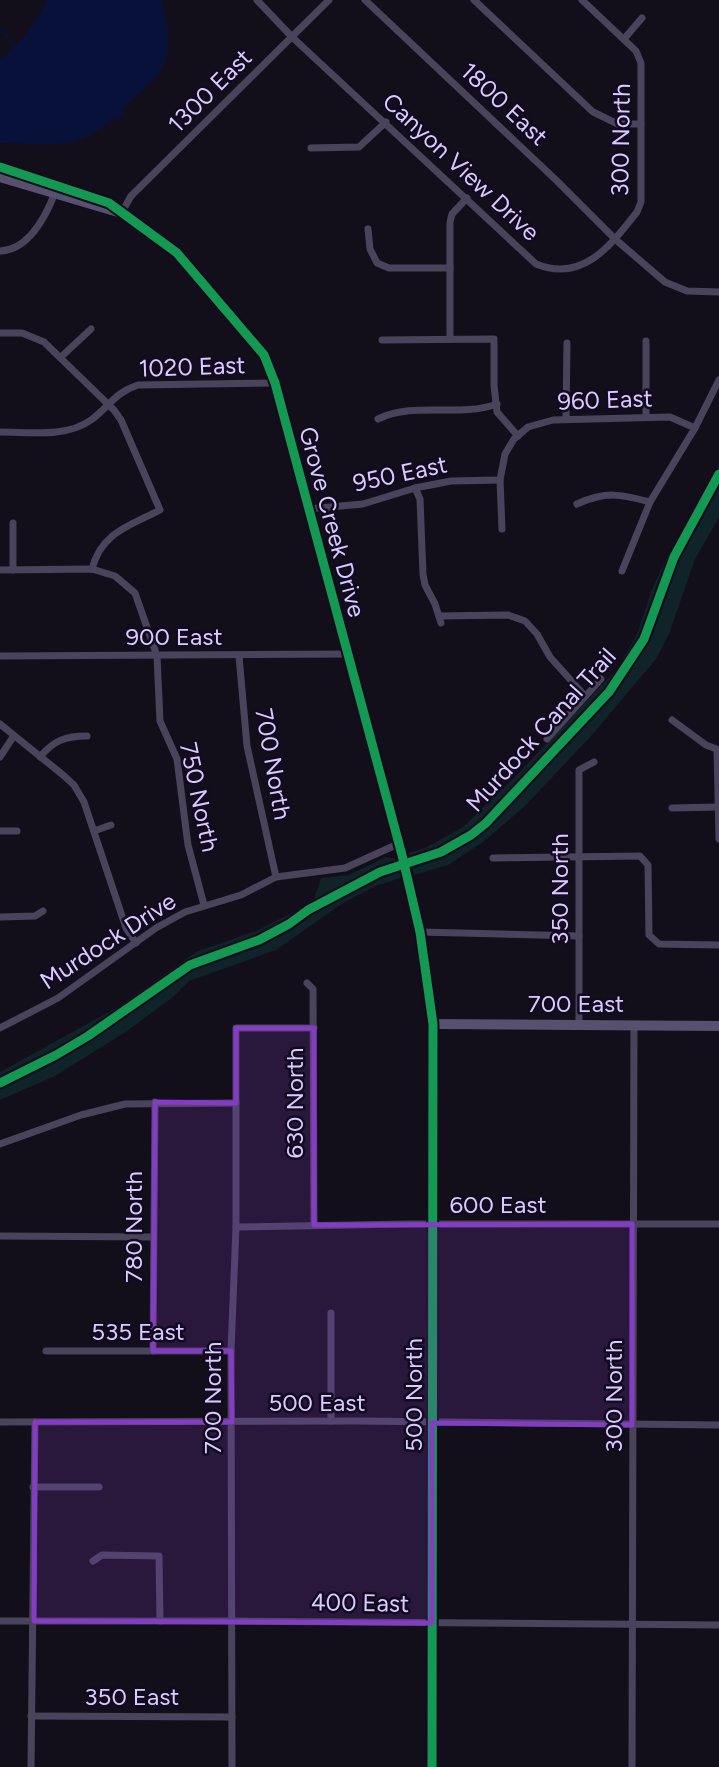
<svg xmlns="http://www.w3.org/2000/svg" width="719" height="1767" font-family="Figtree,sans-serif">
	<rect width="100%" height="100%" fill="#130f1a"/>
	<!-- grass -->
	<g fill="#0f2328">
		<polygon points="719,464 719,517 695,559 669,634 656,659 591,736 524,807 483,842 448,865 414,875 408,853 427,847 463,827 514,778 617,669 637,634 652,589 666,559"/>
		<polygon points="386,857 396,859 401,878 378,885 343,903 276,950 189,981 173,997 127,1031 55,1076 0,1100 0,1072 116,1008 198,951 256,931 292,913 314,899 321,878 349,875"/>
	</g>
	<!-- water -->
	<path fill="#08113a" d="M47,0h115c13,65 8,66 -40,109l3,7 -6,-2 3,6 -6,-3 3,6 -7,-4c-33,34 -69,24 -112,24v-83c22,-17 34,-36 47,-60z"/>
	<g fill="none" stroke-linecap="round" stroke-linejoin="round">
		<!-- stream -->
		<polyline stroke="#08113a" stroke-width="2" points="0,28 17,49"/>
		<!-- street -->
		<g stroke="#49445c" stroke-width="7">
			<path d="M257,0l35,37 244,227c47,19 75,-19 101,-52l4,-10v-139l-5,-12 -54,-51"/>
			<polyline points="365,0 556,180 615,239 665,282 687,291 719,292"/>
			<polyline points="474,0 593,112 618,124 641,124"/>
			<polyline points="624,39 642,18"/>
			<polyline points="311,148 359,147 386,122"/>
			<polyline points="122,212 131,196 329,0"/>
			<polyline points="368,229 370,249 377,263 389,268 450,268"/>
			<path d="M0,251c30,-1 47,-37 56,-61"/>
			<path d="M0,333h22l22,9 70,68 7,10 39,90c-31,16 -59,23 -68,59"/>
			<polyline points="450,339 450,222 452,214 467,198"/>
			<polyline points="382,340 494,339 494,385 497,412 518,436"/>
			<polyline points="646,341 646,417"/>
			<polyline points="61,357 91,329"/>
			<path d="M378,419c38,-18 79,-1 119,-15"/>
			<polyline points="566,419 567,343"/>
			<path d="M0,432c29,0 66,6 91,-12 19,-14 23,-27 47,-35l137,-2"/>
			<polyline points="415,488 420,499 423,574 425,585 435,604 441,623"/>
			<path d="M577,504c29,-13 43,-10 73,-2"/>
			<polyline points="308,509 363,504 415,488 451,481 500,480"/>
			<polyline points="13,523 13,570"/>
			<polyline points="502,529 500,480 505,454 514,439 528,427 553,420 670,417 695,428"/>
			<polyline points="0,570 92,569 115,576 135,593 157,656 160,721 177,759 188,845 204,905"/>
			<polyline points="622,571 650,502 695,428 719,380"/>
			<polyline points="439,616 508,615 525,621 537,634 550,657 585,696"/>
			<polyline points="0,656 348,654"/>
			<polyline points="239,656 247,746 276,877"/>
			<polyline points="672,720 706,745 719,750"/>
			<polyline points="0,724 63,775 74,785 84,802 126,928 136,943"/>
			<polyline points="547,739 601,679"/>
			<polyline points="717,750 719,839"/>
			<polyline points="0,757 13,737"/>
			<path d="M40,757c14,-17 26,-21 47,-21"/>
			<polyline points="672,808 718,807"/>
			<polyline points="0,831 17,831"/>
			<polyline points="94,831 111,825"/>
			<polyline points="493,858 640,856 648,865 649,935 659,944 719,945"/>
			<polyline points="0,917 35,916 43,911"/>
			<polyline points="420,932 579,936"/>
			<polyline points="307,983 313,989 314,1225"/>
			<polyline points="579,1025 579,770 594,762"/>
			<polyline points="0,1028 58,998 156,928 185,912 241,895 276,877 345,868 398,844"/>
			<polyline points="0,1144 81,1115 125,1104 236,1103"/>
			<polyline points="236,1227 407,1224 719,1224"/>
			<polyline points="0,1236 153,1237"/>
			<polyline points="46,1351 231,1351"/>
			<polyline points="153,1351 155,1102"/>
			<polyline points="331,1421 331,1313"/>
			<polyline points="0,1422 359,1421 719,1425"/>
			<polyline points="33,1487 99,1487"/>
			<polyline points="93,1561 102,1555 159,1556 160,1621"/>
			<polyline points="0,1621 231,1621 719,1625"/>
			<polyline points="31,1716 232,1717"/>
			<polyline points="31,1767 35,1422"/>
			<polyline points="232,1767 231,1351 236,1227 236,1028 314,1028"/>
			<polyline points="632,1767 634,1026"/>
		</g>
		<!-- secondary -->
		<g stroke="#57506f" stroke-width="10">
			<polyline points="0,167 109,203 177,253 264,355 275,383 402,855 420,932 433,1024 432,1767"/>
			<polyline points="0,177 118,212"/>
			<polyline points="433,1024 719,1026"/>
		</g>
		<defs>
			<g id="cycleway">
				<polyline points="0,167 109,203 177,253 264,355 275,383 402,855 420,932 433,1024 432,1767"/>
				<polyline points="0,1083 56,1055 88,1036 190,965 259,940 289,924 308,910 380,872 441,852 471,835 486,823 609,692 644,639 674,557 719,474"/>
			</g>
		</defs>
		<!-- cycleway casing -->
		<use href="#cycleway" stroke="#120b1f" stroke-width="13"/>
		<!-- cycleway -->
		<use href="#cycleway" stroke="#139951" stroke-width="9"/>
	</g>
	<!-- marked area -->
	<path fill="#843cc5" fill-opacity="0.2" stroke="#843cc5" stroke-width="5" stroke-linejoin="round" d="M236,1028h78v197l318,-1v201l-200,-2v200l-398,-2 1,-199h197l-1,-71h-78l2,-249 81,1z"/>
	<g text-anchor="middle" stroke-width="5" stroke-linejoin="round" paint-order="stroke">
		<!-- street labels -->
		<g font-size="24" fill="#d9caff" stroke="#120b1f">
			<text transform="translate(210 91) rotate(-45)" y="8">1300 East</text>
			<text transform="translate(504 104) rotate(43)" y="8">1800 East</text>
			<text transform="translate(621 140) rotate(-89)" y="8">300 North</text>
			<text transform="translate(461 167) rotate(43)" y="8">Canyon View Drive</text>
			<text transform="translate(192 367) rotate(-2)" y="8">1020 East</text>
			<text transform="translate(605 400) rotate(-2)" y="8">960 East</text>
			<text transform="translate(400 474) rotate(-12)" y="8">950 East</text>
			<text transform="translate(332 522) rotate(75)" y="8">Grove Creek Drive</text>
			<text x="174" y="645">900 East</text>
			<text transform="translate(541 730) rotate(-48)" y="8">Murdock Canal Trail</text>
			<text transform="translate(273 764) rotate(80)" y="8">700 North</text>
			<text transform="translate(199 797) rotate(78)" y="8">750 North</text>
			<text transform="translate(560 889) rotate(-90)" y="8">350 North</text>
			<text transform="translate(108 941) rotate(-33)" y="8">Murdock Drive</text>
			<text x="576" y="1012">700 East</text>
			<text transform="translate(295 1103) rotate(-90)" y="8">630 North</text>
			<text x="498" y="1213">600 East</text>
			<text transform="translate(134 1227) rotate(-90)" y="8">780 North</text>
			<text x="138" y="1340">535 East</text>
			<text transform="translate(414 1395) rotate(-90)" y="8">500 North</text>
			<text transform="translate(614 1396) rotate(-90)" y="8">300 North</text>
			<text transform="translate(213 1398) rotate(-90)" y="8">700 North</text>
			<text x="317" y="1411">500 East</text>
			<text transform="translate(360 1603) rotate(1)" y="8">400 East</text>
			<text x="132" y="1705">350 East</text>
		</g>
	</g>
</svg>
